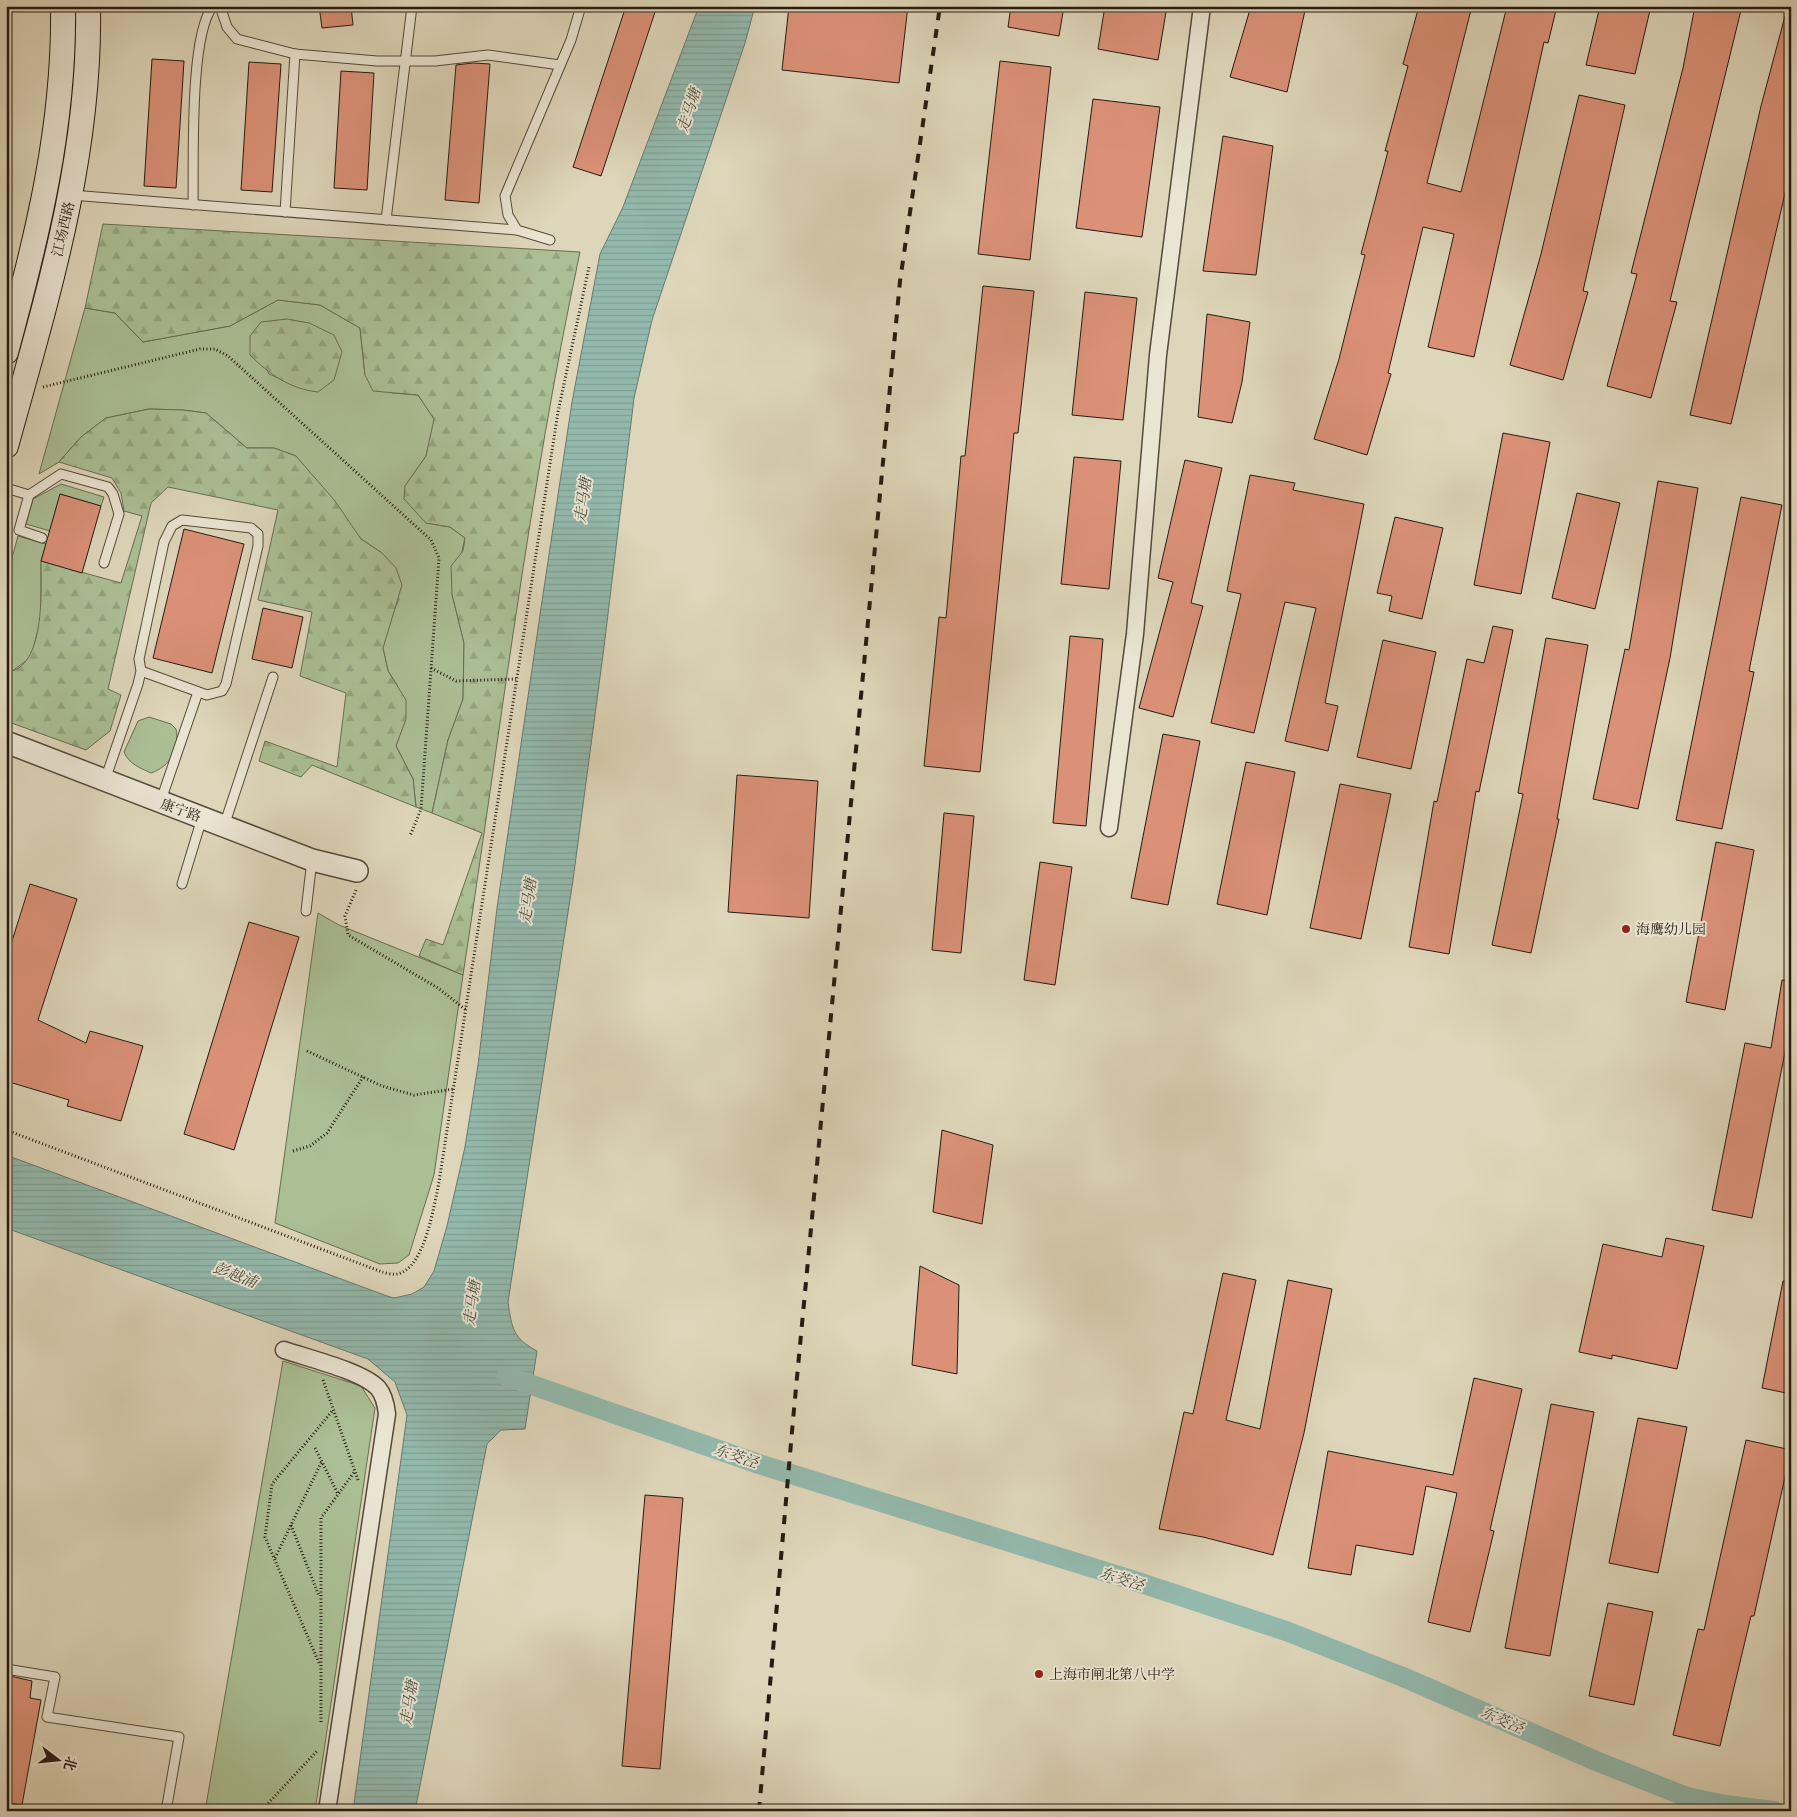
<svg xmlns="http://www.w3.org/2000/svg" width="1797" height="1817" font-family="'Libre Caslon Text','Noto Serif SC',serif">
	<defs>
		<pattern id="forest-firs" width="22" height="20" patternUnits="userSpaceOnUse" patternTransform="scale(1.25)"><rect width="22" height="20" fill="#abbf95"/><path d="M5 1l3.5 6h-7zM16 11l3.5 6h-7z" fill="#93a47f"/></pattern>
		<pattern id="water-rules" width="6" height="5" patternUnits="userSpaceOnUse" patternTransform="scale(1.25)"><rect width="6" height="5" fill="#93b9ad"/><path d="M0 2.5h6" fill="none" stroke="#7f9e94"/></pattern>
	</defs>
	<rect width="100%" height="100%" fill="#ded6ba"/>
	<filter id="stains"><feTurbulence type="fractalNoise" baseFrequency=".004" numOctaves="4"/><feColorMatrix values="0 0 0 0 .2 0 0 0 0 .09 0 0 0 0 .02 0 0 0 .5 -.17"/></filter>
	<radialGradient id="worn" r=".72"><stop offset=".6" stop-color="#630" stop-opacity="0"/><stop offset="1" stop-color="#630" stop-opacity=".3"/></radialGradient>
	<!-- green -->
	<g fill="#abbf95" stroke="#686d52" fill-rule="evenodd">
		<path d="M278,300l42,5 40,23 5,47 27,18 26,2 17,25 -9,36 -21,30 21,37 24,4 15,11 -13,56 12,49 -1,56 -15,41 -16,73 -16,-6 -3,-28 -17,-33 9,-27 -8,-34 -9,-14 -5,-23 7,-28 9,-21 -17,-46 -21,-14 -65,-83 -22,-8h-27l-41,-35 -23,-3 -34,-1 -43,9 -25,19 -22,25 -20,12 46,-166 30,5 28,29 87,-16zM250,336l35,45 -16,-7z"/>
		<polygon points="61,484 104,497 101,506 60,494 50,531 26,524 33,499"/>
		<polygon points="18,536 46,544 41,561 41,618 31,657 11,672 6,672 6,580"/>
		<path d="M149,717l22,7 5,5c4,19 -6,38 -25,44 -11,-5 -22,-9 -27,-21l14,-31z"/>
		<polygon points="318,913 339,925 463,975 434,1175 409,1255 398,1263 380,1264 275,1223"/>
		<polygon points="283,1361 361,1386 375,1408 315,1811 205,1811"/>
	</g>
	<!-- forest -->
	<g fill="url(#forest-firs)" stroke="#686d52">
		<path d="M103,224l477,28c-51,239 -80,482 -117,723l-44,-19 7,-17 17,6 39,-112 -50,-20 16,-73 15,-41 1,-56 -12,-49 -1,-28 12,-15 2,-13 -15,-11 -24,-4 -22,-24 1,-13 21,-30 8,-37 -16,-24 -45,-4 -8,-16 -5,-47 -40,-23 -42,-5 -48,26 -87,16 -28,-29 -30,-5z"/>
		<path d="M287,319l22,4 25,12 8,17 -8,28 -16,12c-28,-3 -49,-18 -68,-37v-19l11,-14z"/>
		<path d="M149,409l34,1 23,3 41,35h27l22,8 39,45 26,38 21,14 14,15 6,17 -19,63 5,23 18,29v19l-10,27 17,33 3,28 -104,-42 -11,12 -42,-16 6,-20 72,26 9,-74 -46,-17 12,-64 -54,-12 20,-90 -110,-23 -17,16 -43,186 13,6 -11,36 -24,19 -80,-29v-49c40,-2 35,-84 35,-111l80,22 21,-67 -18,-5 -3,-18 -9,-15 -53,-16 22,-25 25,-19z"/>
	</g>
	<!-- water -->
	<path fill="url(#water-rules)" stroke="#677a6e" d="M699,6h56l-10,37 -93,277 -18,78 -30,249 -31,233 -65,422c4,27 5,36 29,49l-12,78 -24,1 -14,14 -72,367h-62l54,-396 -12,-33 -27,-23 -362,-131v-73l381,141 7,2 18,-4 12,-7 10,-16 13,-45 18,-79 13,-82 19,-157 44,-300 31,-206 28,-148 23,-47z"/>
	<g fill="none" stroke-linecap="round" stroke-linejoin="round">
		<!-- canal -->
		<polyline stroke="#93b9ad" stroke-width="20" points="506,1376 759,1464 1132,1580 1286,1631 1403,1677 1596,1761 1687,1797 1725,1805 1774,1811"/>
	</g>
	<!-- building -->
	<g fill="#db9178" stroke="#251b10">
		<polygon points="319,6 351,6 353,25 322,28"/>
		<polygon points="626,6 657,6 601,176 573,167"/>
		<polygon points="789,6 908,6 899,83 782,70"/>
		<polygon points="1011,6 1064,6 1059,36 1008,27"/>
		<polygon points="1105,6 1167,6 1158,60 1098,49"/>
		<polygon points="1251,6 1306,6 1287,92 1230,77"/>
		<polygon points="1419,6 1472,6 1427,183 1461,192 1507,6 1557,6 1548,43 1544,42 1474,357 1428,347 1454,234 1423,227 1388,373 1391,374 1367,455 1314,439 1339,359 1365,255 1361,254 1388,151 1385,151 1408,66 1403,64"/>
		<polygon points="1600,6 1651,6 1635,74 1586,65"/>
		<polygon points="1695,6 1742,6 1670,301 1677,302 1651,398 1607,386 1637,274 1631,273 1683,68"/>
		<polygon points="1785,16 1791,17 1791,168 1731,424 1690,415 1761,106"/>
		<polygon points="152,59 184,61 176,188 144,186"/>
		<polygon points="1000,61 1051,67 1030,260 978,254"/>
		<polygon points="249,62 281,64 272,192 241,190"/>
		<polygon points="473,63 490,64 479,203 445,200 456,65"/>
		<polygon points="341,71 374,73 367,190 334,188"/>
		<polygon points="1579,95 1625,105 1583,291 1588,292 1563,380 1510,365 1541,254"/>
		<polygon points="1093,99 1160,107 1142,237 1076,228"/>
		<polygon points="1223,136 1273,146 1256,275 1203,271"/>
		<polygon points="983,286 1034,291 1018,433 1014,433 980,772 924,766 939,617 946,618 961,456 965,456"/>
		<polygon points="1085,292 1137,298 1123,420 1072,415"/>
		<polygon points="1207,314 1250,322 1242,382 1232,423 1198,417"/>
		<polygon points="1503,433 1550,442 1521,594 1474,585"/>
		<polygon points="1074,457 1121,461 1109,589 1061,584"/>
		<polygon points="1185,460 1222,468 1191,603 1203,606 1173,717 1139,708 1173,582 1158,578"/>
		<polygon points="1250,475 1295,483 1293,490 1364,504 1325,703 1338,706 1328,751 1285,741 1316,608 1285,602 1254,733 1211,723 1241,594 1227,591"/>
		<polygon points="1658,481 1698,488 1670,658 1638,809 1593,799 1625,649 1629,650"/>
		<polygon points="1577,493 1620,503 1595,609 1552,598"/>
		<polygon points="60,494 101,506 82,573 41,561"/>
		<polygon points="1741,497 1782,505 1749,671 1754,672 1722,829 1676,820"/>
		<polygon points="1395,517 1443,528 1422,619 1389,611 1392,596 1377,593"/>
		<polygon points="184,529 244,544 212,673 153,658"/>
		<polygon points="263,608 303,617 292,668 252,659"/>
		<polygon points="1493,626 1513,630 1479,792 1476,791 1449,954 1409,947 1434,801 1437,802 1467,659 1484,663"/>
		<polygon points="1070,636 1103,639 1086,826 1053,823"/>
		<polygon points="1546,638 1588,645 1557,819 1559,819 1531,953 1492,945 1523,794 1518,793"/>
		<polygon points="1383,640 1436,652 1411,769 1357,757"/>
		<polygon points="1163,734 1200,741 1168,905 1131,898"/>
		<polygon points="1246,762 1295,772 1267,915 1217,904"/>
		<polygon points="737,775 818,781 809,918 728,912"/>
		<polygon points="1340,784 1391,794 1361,939 1310,928"/>
		<polygon points="944,813 974,816 961,953 932,950"/>
		<polygon points="1716,842 1754,850 1725,1010 1686,1002"/>
		<polygon points="1040,862 1072,867 1055,985 1024,980"/>
		<polygon points="30,884 77,899 38,1020 86,1043 90,1031 143,1046 121,1121 67,1106 69,1100 6,1081 6,960"/>
		<polygon points="249,922 299,937 234,1150 184,1134"/>
		<polygon points="1782,980 1791,981 1791,1022 1752,1218 1712,1210 1745,1043 1771,1048"/>
		<polygon points="942,1130 993,1145 982,1224 933,1212"/>
		<polygon points="1666,1238 1704,1246 1677,1369 1612,1355 1612,1359 1579,1352 1603,1244 1662,1257"/>
		<polygon points="920,1266 959,1285 957,1374 912,1365"/>
		<polygon points="1223,1273 1256,1280 1226,1420 1260,1429 1288,1280 1332,1289 1304,1433 1273,1555 1203,1537 1159,1529 1184,1412 1193,1414"/>
		<polygon points="1783,1281 1791,1282 1791,1394 1762,1388"/>
		<polygon points="1474,1378 1522,1389 1490,1530 1494,1531 1470,1632 1428,1622 1457,1493 1426,1486 1413,1555 1356,1545 1351,1575 1308,1568 1328,1451 1453,1475"/>
		<polygon points="1551,1404 1594,1412 1550,1656 1505,1648"/>
		<polygon points="1638,1418 1687,1427 1658,1573 1609,1563"/>
		<polygon points="1746,1440 1791,1450 1754,1616 1751,1616 1720,1746 1673,1735 1698,1629 1704,1630"/>
		<polygon points="645,1495 683,1498 660,1769 622,1766"/>
		<polygon points="1608,1603 1653,1612 1634,1705 1589,1696"/>
		<polygon points="6,1675 32,1681 30,1698 41,1700 22,1805 6,1803"/>
	</g>
	<g fill="none" stroke-linecap="round" stroke-linejoin="round">
		<defs>
			<g id="service">
				<polyline points="220,6 227,27 237,39 295,54 377,61 435,61 488,55 560,65"/>
				<polyline points="71,195 517,230"/>
				<path d="M193,205c1,-42 -4,-170 20,-199"/>
				<polyline points="285,212 295,54"/>
				<polyline points="386,220 412,6"/>
				<polyline points="550,240 517,230 508,215 505,196 571,40 581,6"/>
				<polyline points="6,488 29,495 61,474 108,487 113,494 119,514 104,563"/>
				<polyline points="29,495 19,530 42,538"/>
				<polyline points="105,780 138,684 141,671 139,659 164,542 172,526 182,520 251,528 258,534 258,546 226,684 222,691 207,695 141,671"/>
				<polyline points="160,803 198,692"/>
				<polyline points="224,826 273,677"/>
				<polyline points="182,884 202,818"/>
				<polyline points="306,911 312,860"/>
				<polyline points="6,1669 55,1677 47,1717 179,1737 166,1811"/>
			</g>
			<g id="minor">
				<polyline points="1109,828 1135,634 1158,355 1202,6"/>
				<path d="M284,1350c23,8 78,21 94,38 6,7 8,17 9,26l-60,397"/>
			</g>
			<polyline id="tertiary" points="6,742 312,860 357,871"/>
			<g id="secondary">
				<path d="M6,352c31,-114 59,-227 57,-346"/>
				<path d="M6,446c40,-145 85,-288 82,-440"/>
			</g>
		</defs>
		<!-- service casing -->
		<use href="#service" stroke="#534a3a" stroke-width="11"/>
		<!-- minor casing -->
		<use href="#minor" stroke="#534a3a" stroke-width="19"/>
		<!-- tertiary casing -->
		<use href="#tertiary" stroke="#534a3a" stroke-width="24"/>
		<!-- secondary casing -->
		<use href="#secondary" stroke="#251b10" stroke-width="26"/>
		<!-- path -->
		<g stroke="#251b10" stroke-width="3" stroke-dasharray="1 2.5" stroke-linecap="butt">
			<polyline points="43,387 200,349 215,349 228,356 431,540 439,558 421,809 410,836"/>
			<polyline points="431,668 456,681 516,679"/>
			<polyline points="356,890 345,916 348,935 438,988 466,1010"/>
			<polyline points="307,1051 382,1086 414,1095 454,1089"/>
			<path d="M6,1130l376,142c4,1 11,3 15,2 28,-5 37,-69 42,-92l119,-770 31,-145"/>
			<polyline points="293,1151 310,1146 327,1133 363,1077"/>
			<polyline points="323,1380 358,1480"/>
			<polyline points="315,1448 338,1494"/>
			<polyline points="291,1525 319,1596"/>
			<polyline points="275,1558 322,1461"/>
			<polyline points="319,1663 265,1537 272,1484 333,1410"/>
			<polyline points="321,1722 321,1518 355,1471"/>
			<polyline points="261,1811 317,1751"/>
		</g>
		<!-- service -->
		<use href="#service" stroke="#eae4d2" stroke-width="9"/>
		<!-- minor -->
		<use href="#minor" stroke="#eae4d2" stroke-width="16"/>
		<!-- tertiary -->
		<use href="#tertiary" stroke="#eae4d2" stroke-width="21"/>
		<!-- secondary -->
		<use href="#secondary" stroke="#eae4d2" stroke-width="24"/>
		<!-- rail -->
		<polyline stroke="#251b10" stroke-width="4" stroke-dasharray="9 9" stroke-linecap="butt" points="759,1811 793,1420 900,281 940,6"/>
	</g>
	<!-- markers -->
	<g fill="#8f2418" stroke="#eae4d2" stroke-width="2">
		<circle cx="1626" cy="929" r="5"/>
		<circle cx="1039" cy="1674" r="5"/>
	</g>
	<g text-anchor="middle" stroke-width="4" stroke-linejoin="round" paint-order="stroke">
		<!-- street labels -->
		<g font-size="14" fill="#251b10" stroke="#eae4d2">
			<text transform="translate(63 229) rotate(-77)" y="5">江场西路</text>
			<text transform="translate(181 810) rotate(20)" y="5">康宁路</text>
		</g>
		<!-- poi labels -->
		<g font-size="14" fill="#251b10" stroke="#eae4d2" text-anchor="start">
			<text x="1636" y="934">海鹰幼儿园</text>
			<text x="1049" y="1679">上海市闸北第八中学</text>
		</g>
		<!-- water labels -->
		<g font-size="15" font-style="italic" fill="#464a3f" stroke="#eae4d2">
			<text transform="translate(689 110) rotate(-72)" y="5">走马塘</text>
			<text transform="translate(583 500) rotate(-82)" y="5">走马塘</text>
			<text transform="translate(528 901) rotate(-82)" y="5">走马塘</text>
			<text transform="translate(235 1275) rotate(21)" y="5">彭越浦</text>
			<text transform="translate(472 1303) rotate(-82)" y="5">走马塘</text>
			<text transform="translate(736 1456) rotate(19)" y="5">东茭泾</text>
			<text transform="translate(1122 1579) rotate(18)" y="5">东茭泾</text>
			<text transform="translate(409 1703) rotate(-81)" y="5">走马塘</text>
			<text transform="translate(1502 1720) rotate(24)" y="5">东茭泾</text>
		</g>
	</g>
	<!-- margin -->
	<rect width="1797" height="1817" fill="none" stroke="#ded6ba" stroke-width="25"/>
	<rect x="8" y="8" width="1782" height="1802" fill="none" stroke="#251b10" stroke-width="2.5"/>
	<rect x="12" y="12" width="1772" height="1792" fill="none" stroke="#251b10"/>
	<!-- north arrow -->
	<g transform="translate(58 1760) rotate(106)" stroke="#eae4d2" stroke-width="4" paint-order="stroke">
	<path d="M0-4L9 19L0 12L-9 19Z" fill="#251b10"/>
	<text y="-8" font-size="14" font-weight="bold" text-anchor="middle" fill="#251b10">北</text>
	</g>
	<rect width="100%" height="100%" filter="url(#stains)"/>
	<rect width="100%" height="100%" fill="url(#worn)"/>
</svg>
